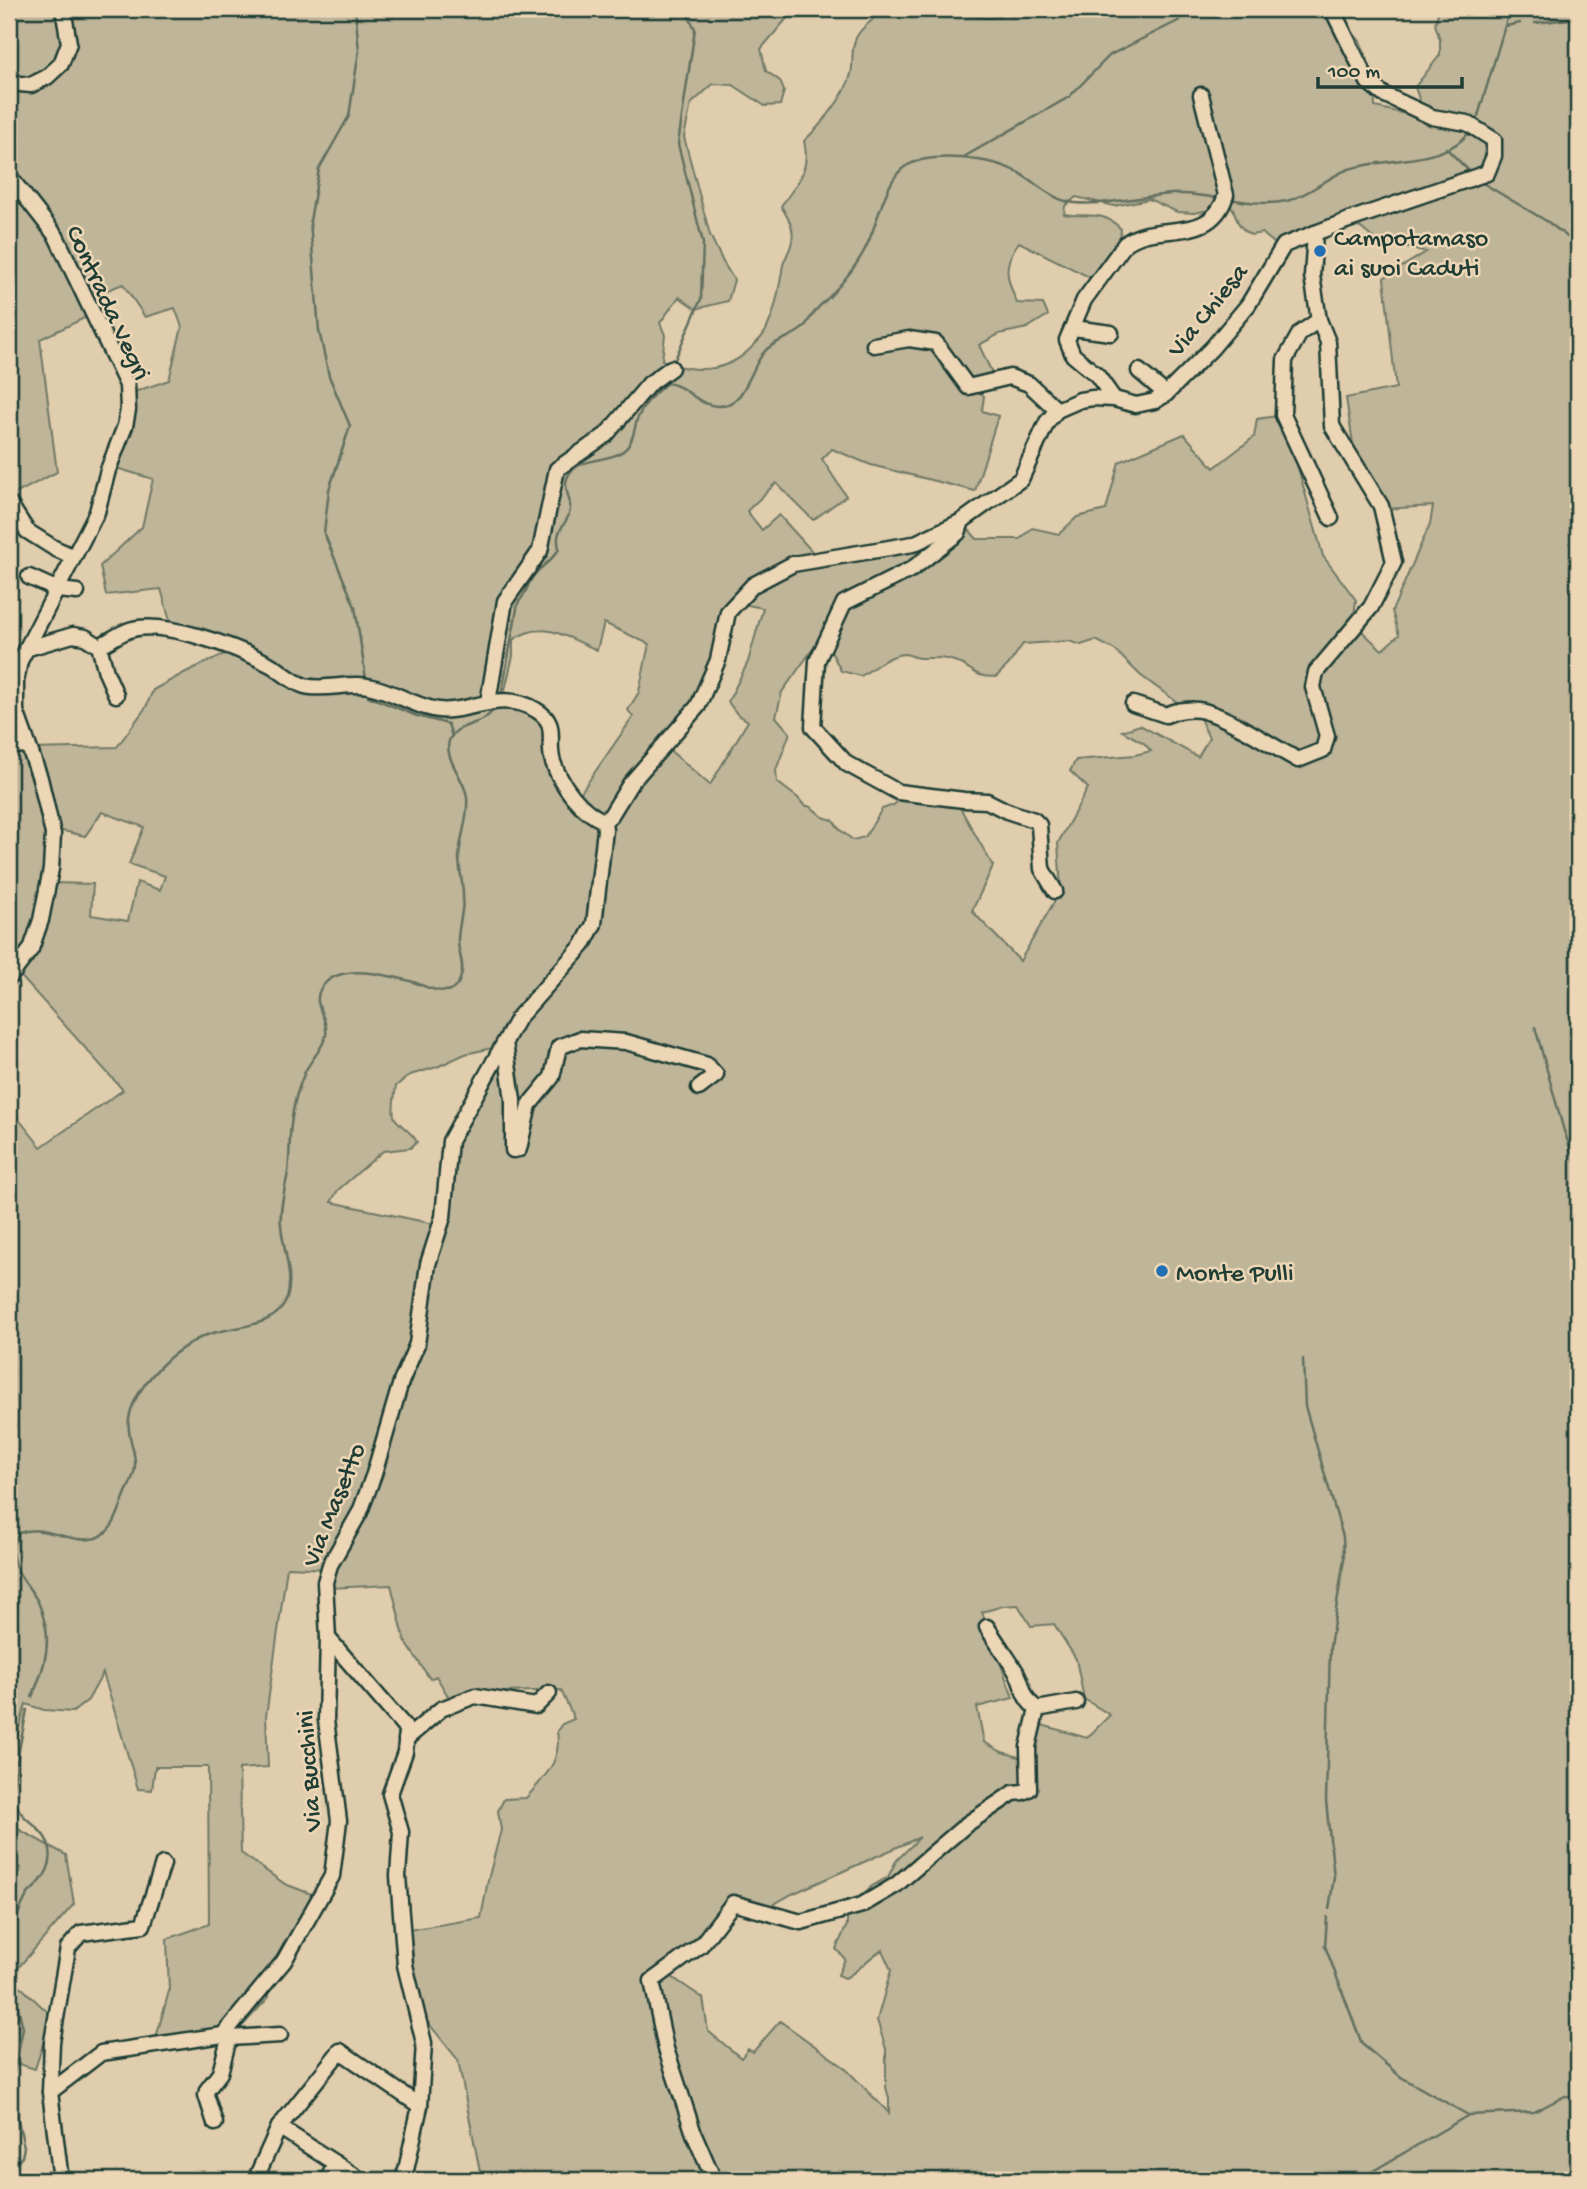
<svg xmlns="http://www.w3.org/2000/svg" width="1587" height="2189" font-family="'Gochi Hand',sans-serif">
	<rect width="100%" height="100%" fill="#e0cdad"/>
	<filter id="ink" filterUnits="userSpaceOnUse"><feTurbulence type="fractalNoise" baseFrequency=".0143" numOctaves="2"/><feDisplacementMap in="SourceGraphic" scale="14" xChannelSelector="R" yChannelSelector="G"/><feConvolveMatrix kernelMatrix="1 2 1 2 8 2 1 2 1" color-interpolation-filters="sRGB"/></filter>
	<g filter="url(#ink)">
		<!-- green -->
		<path fill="#bfb599" stroke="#6f7966" stroke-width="2" fill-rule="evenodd" d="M9,9h780l-1,8 -27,32 5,22 14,10 4,10 -4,14 -15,1 -32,-21 -20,-1 -22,20 -7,33 26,98 13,27 11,18 -6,21 -32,8 -17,-12 -19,26 5,12 -3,25c31,14 65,13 89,-12 5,-5 11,-10 14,-16 11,-21 14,-44 18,-67 2,-7 6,-13 8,-20 5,-16 -2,-25 -10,-39 16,-22 30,-36 23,-65 17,-16 41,-44 47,-67 3,-12 -1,-26 6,-38 6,-11 19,-17 26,-27h56l8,4 41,5 55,-6 23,2 15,-1 11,-4h250l6,18 12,14 9,22 5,22 1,22 44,10 2,-12 -6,-18 25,-32v-15l-5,-16 4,-15h139v2171h-1132l35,-3 -23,-117 -44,-55 -12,-74 79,-13 7,-38 13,-50 -3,-19 6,-12 22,-1c19,-22 36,-36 31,-67l5,-7 12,-5 -13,-29 -84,3 -26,8 -15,-25 -6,3 -25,-38 -14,-56 -62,3 1,-19 -43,-2 -21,149 2,51 -29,2 2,84 44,31 37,14 -56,92 3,7 -34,37 -79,4 13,-47 -2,-52 42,-15 -1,-157h-53l-3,23 -14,-1 -35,-116 -15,27 -15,12 -29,-2 -18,-6 -17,62 9,63 48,26 8,49 -64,73 42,39 -17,53 -26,-8 1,-27 8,-20 -9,-8v-111l12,-26 -12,-11v-751l32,40 82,-57 -106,-118 -8,10v-243l21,10 87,-2 29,-40 7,-17 33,-18 49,-23 -62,-17 -12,-43 -55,6 -6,-29 42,-39 11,-48 -40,-12 18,-74 38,-13 13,-53 -7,-19 -30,9 -22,-33 -34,13 6,16 -55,26 17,133 -48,25 4,20 -4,2zM1076,197l38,9 35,-7 28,13 17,1 30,-6 9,1c4,13 6,20 18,27l11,-2 23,19 57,-28 19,4 14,12 15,6h14l22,6 -42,26 12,110 -50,10 7,46 31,65 49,-3 -3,18 -38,87 7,24 -17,15 -29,-27 3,-23 -33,-44 -40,-141 -26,4 -3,18 -40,31 -30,-34 -65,28 -13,48 -29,7 -18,17 -27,-6 -12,11h-43l-15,-17 -68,26 -76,10 -39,-43 -17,15 -15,-19 29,-28 37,37 33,-24 -24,-37 10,-10 39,16 104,26 23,-75 -16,-5 2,-15 -12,-12 21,-9 -14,-30 20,-11 28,-6 21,-13 -5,-11 -26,-1c-11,-25 -15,-38 2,-61l76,38 24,-31 2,-20c-19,-20 -33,-11 -57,-15l1,-8zM737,603l26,5 -15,54 -20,40 9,12 11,7 -38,64 -44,-38 51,-79zM604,623l45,21 -10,48 -11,18 5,7 -56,81 -24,-40 -1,-32 -15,-16 -35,-7 11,-47v-16c30,-22 54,-2 84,10zM830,625l5,8 -4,18 10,20 20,5c13,-8 27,-21 43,-22 5,0 11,4 16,4 13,0 24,-1 37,4 19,8 15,15 39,15l13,-13 14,-20 46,-3 12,4 15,-5 19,10 25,25 41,30 14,2 14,31 -11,19 -58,-32 -18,6 22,12 7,8 -16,4 -59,5 -6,11 18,17 -30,55 3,47 -41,71 -48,-50 21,-45 -35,-62 -51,-14 -13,15 -12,4 -17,28 -12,3 -13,-10 -7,-10 -10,-3 -12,-10 -7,-2 -6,-7 -21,-16 -1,-12 14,-37 -14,-16 6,-25zM102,812l42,15 -15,37 36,12 -5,14 -23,-8 -9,39 -37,-6 2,-31 -42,-1 4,-54 30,7zM497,1047l-46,94 -12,84 -108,-23 7,-12 45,-39 27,-3 7,-6c-6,-12 -21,-18 -23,-26 -2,-9 1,-21 2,-30l14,-11 27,-8 28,-13zM1018,1605l13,21 23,-2 22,35 8,40 26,16 -23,23 -52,-15 -6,37 -27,-8 -18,-10 -7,-35 36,-9 -31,-86 21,-6zM920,1837l-24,24 -8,16 -16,9 -25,21v18l-11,24 9,10 -7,16 7,3c15,-7 22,-20 37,-28l9,20 -14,50 9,29v38l3,12v14l-45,-46 -64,-46 -27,31 -5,-3 -7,9 -33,-27 -5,-33 -43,-29 10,-11 9,3 63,-60 16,12 34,-19z"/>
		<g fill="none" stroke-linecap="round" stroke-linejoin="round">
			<!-- stream -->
			<g stroke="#63705f" stroke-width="2.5">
				<polyline points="355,9 359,51 349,116 319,169 310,221 319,331 329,376 350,426 329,490 324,533 355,607 366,679"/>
				<polyline points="1535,23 1578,18"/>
				<polyline points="1506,26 1520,23"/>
				<polyline points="1478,116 1510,9"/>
				<polyline points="1446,148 1468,170"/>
				<polyline points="962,158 1069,97 1110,55 1178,21 1187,9"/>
				<polyline points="1481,182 1548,222 1578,245"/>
				<path d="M1228,199c19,3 39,6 59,2 23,-6 40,-24 62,-32 36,-12 97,-4 121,-38"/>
				<polyline points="673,364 701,299 703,243 678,144 695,29 685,9"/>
				<polyline points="368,696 417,716 448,724 452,736"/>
				<path d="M501,697l17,-94c7,-8 9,-16 14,-25 8,-11 20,-17 27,-29 -1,-5 -2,-12 0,-16 3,-8 11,-15 11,-24 1,-9 -5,-18 -4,-27 5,-29 48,-16 62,-36 6,-8 6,-17 9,-26 6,-16 17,-27 30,-37 20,2 31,24 52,23 27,0 31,-39 46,-55 11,-12 29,-13 40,-25 3,-4 5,-9 9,-13 5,-8 13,-13 18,-19 12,-13 24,-28 32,-43 13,-22 20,-72 42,-85 25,-15 84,-8 109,5 17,8 32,25 50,30 27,8 77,-5 106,-7 18,-1 30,2 47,4"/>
				<polyline points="1535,1027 1564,1131 1578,1169"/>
				<polyline points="1303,1359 1305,1406 1343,1537 1344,1559 1330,1647 1326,1801 1334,1877 1329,1909"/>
				<path d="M32,1697c9,-21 18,-45 14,-69 -2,-8 -4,-18 -8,-26 -9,-17 -28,-33 -25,-54 0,-5 4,-11 6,-15 26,-10 51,12 77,5 19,-6 22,-27 29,-43 4,-10 10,-18 10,-29 1,-16 -9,-31 -6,-47 3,-23 23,-45 39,-60 11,-9 22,-17 36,-23 25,-11 73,-6 83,-38 7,-23 -4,-49 -6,-72 -2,-18 4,-36 7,-54 2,-16 1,-32 3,-48 2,-17 7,-37 14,-52 6,-13 18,-23 21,-37 3,-16 -14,-30 -6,-45 16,-29 65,-15 90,-9 11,3 23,11 35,10 9,0 14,-7 16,-15 4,-12 -3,-23 -3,-35 0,-14 5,-28 5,-42 1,-14 -4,-28 -4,-42 1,-21 10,-39 8,-60 -2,-18 -23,-37 -18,-56 5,-15 24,-16 35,-22 5,-4 9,-8 13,-13"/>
				<polyline points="1327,1917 1325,1946 1362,2044 1401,2077 1468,2115 1534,2112 1565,2096 1578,2098"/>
				<path d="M9,1933c8,-12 11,-27 19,-39 3,-4 8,-7 11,-11 15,-18 16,-37 0,-53 -11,-11 -23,-17 -25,-34 -2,-19 9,-65 13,-86"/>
				<polyline points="9,1991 16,1999 23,2028 11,2088 24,2147 22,2157 16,2163 9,2165"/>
				<polyline points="1363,2180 1368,2174 1467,2116"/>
			</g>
			<defs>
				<g id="minor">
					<polyline points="9,83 31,85 47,77 61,64 69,43 63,9"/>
					<polyline points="9,176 56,236 127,385 128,410 125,426 108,470 97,512 20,661 16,681 16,711 40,778 53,834 51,869 41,920 31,949 9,978"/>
					<polyline points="1319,320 1300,333 1285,360 1283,415 1331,518"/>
					<polyline points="1073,328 1111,333"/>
					<polyline points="874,345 909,339 936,343 968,387 1010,377 1029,384 1057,410"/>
					<polyline points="1139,371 1166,394"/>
					<path d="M1114,399l-17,-24 -24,-20 -6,-15 17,-40 41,-56c31,-25 85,3 101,-49l-25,-100"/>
					<polyline points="9,503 27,531 54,548 74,557"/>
					<polyline points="962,521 958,533 912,569 844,603 817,661 813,727 847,764 898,792 964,800 987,801 1007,811 1034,820 1039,825 1042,869 1055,891"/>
					<polyline points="29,577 58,590 77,592"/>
					<polyline points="99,646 106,672 116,695"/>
					<path d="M25,649l48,-14 12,2 14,9c9,-4 18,-11 28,-15 31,-14 112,17 142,33 12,6 22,18 36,22 20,5 43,-4 63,0 23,4 42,18 65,23 31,8 66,-22 103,1 24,14 10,31 17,52 8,23 28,50 51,59"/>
					<polyline points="488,702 505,601 540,551 557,469 606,435 649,384 671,368"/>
					<path d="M1133,704l33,11c11,-5 26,-7 38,-4 26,7 68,35 94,49l25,-10 4,-14 -14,-49 3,-15 55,-65 23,-45 -13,-56 -49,-80 -4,-84 -9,-22 -7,-44 3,-43"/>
					<polyline points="9,746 28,745"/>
					<polyline points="604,821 611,815 630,784 698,706 718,660 728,612 753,585 793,564 913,544 962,521 1021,479 1047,422 1057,410 1080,400 1093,398 1114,399 1136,405 1155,401 1166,394 1212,348 1248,305 1284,245 1349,220 1487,173 1494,156 1494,140 1467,123 1432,117 1383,94 1368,82 1332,9"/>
					<polyline points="505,1042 513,1100 513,1150 519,1149 529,1105 552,1077 559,1047 580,1039 626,1042 707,1065 716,1075 699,1088"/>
					<path d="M987,1627c9,15 19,28 28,43 10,15 5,26 22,39"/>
					<polyline points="1037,1709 1076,1702"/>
					<polyline points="406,1739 441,1709 475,1696 536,1706 549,1693"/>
					<polyline points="223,2035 284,1961 332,1876 339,1821 326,1720 328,1638"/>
					<polyline points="50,2092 101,2053 223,2035 229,2038 280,2035"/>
					<polyline points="215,2123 206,2095 207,2090 220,2073 229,2038"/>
					<polyline points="279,2127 361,2180"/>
					<polyline points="59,2180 60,2172 50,2092 52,2042 68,1948 81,1933 143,1925 163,1864"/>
					<polyline points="255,2180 279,2127 340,2051 420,2106"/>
					<polyline points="328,2180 335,2163"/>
					<polyline points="402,2180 406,2170 420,2106 424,2043 405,1965 398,1876 401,1832 390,1794 405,1752 407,1733 404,1726 328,1638 325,1582 330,1565 360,1512 374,1474 401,1382 417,1344 428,1264 443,1217 450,1141 518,1018 583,945 594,924 605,830 604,821"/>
					<polyline points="714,2180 694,2134 666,2049 652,1981 701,1945 733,1903 801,1922 862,1905 896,1885 967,1824 1013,1793 1023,1792 1029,1789 1028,1747 1037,1709"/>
				</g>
			</defs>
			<!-- minor casing -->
			<use href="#minor" stroke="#1f3d34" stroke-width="19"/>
			<!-- minor -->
			<use href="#minor" stroke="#ecd6b5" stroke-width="14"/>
		</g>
	</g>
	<!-- markers -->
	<g fill="#1f6fb2" stroke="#ecd6b5" stroke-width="2.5">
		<circle cx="1320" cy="251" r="7"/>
		<circle cx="1162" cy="1271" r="7"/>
	</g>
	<g text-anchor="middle" stroke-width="5" stroke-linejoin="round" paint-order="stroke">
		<!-- poi labels -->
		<g font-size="26" fill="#1f3d34" stroke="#ecd6b5" text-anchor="start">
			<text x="1334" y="245">Campotamaso<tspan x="1334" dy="30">ai suoi Caduti</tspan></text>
			<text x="1176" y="1280">Monte Pulli</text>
		</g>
		<!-- street labels -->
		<g font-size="26" fill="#1f3d34" stroke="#ecd6b5">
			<text transform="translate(110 302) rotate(65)" y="9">Contrada Vegri</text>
			<text transform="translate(1206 309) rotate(-51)" y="9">Via Chiesa</text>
			<text transform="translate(332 1504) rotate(-68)" y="9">Via Masetto</text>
			<text transform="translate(307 1771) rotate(-94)" y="9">Via Bucchini</text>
		</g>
	</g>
	<!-- margin -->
	<rect width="1587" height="2189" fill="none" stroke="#ecd6b5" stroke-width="35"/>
	<rect x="18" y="18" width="1552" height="2154" fill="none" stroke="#1f3d34" stroke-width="2.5" filter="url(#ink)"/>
	<!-- scale -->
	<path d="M1318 77v10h144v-10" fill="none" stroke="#1f3d34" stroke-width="3.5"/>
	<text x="1328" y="77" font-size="21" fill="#1f3d34" stroke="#ecd6b5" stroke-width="5" paint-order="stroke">100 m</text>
</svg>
